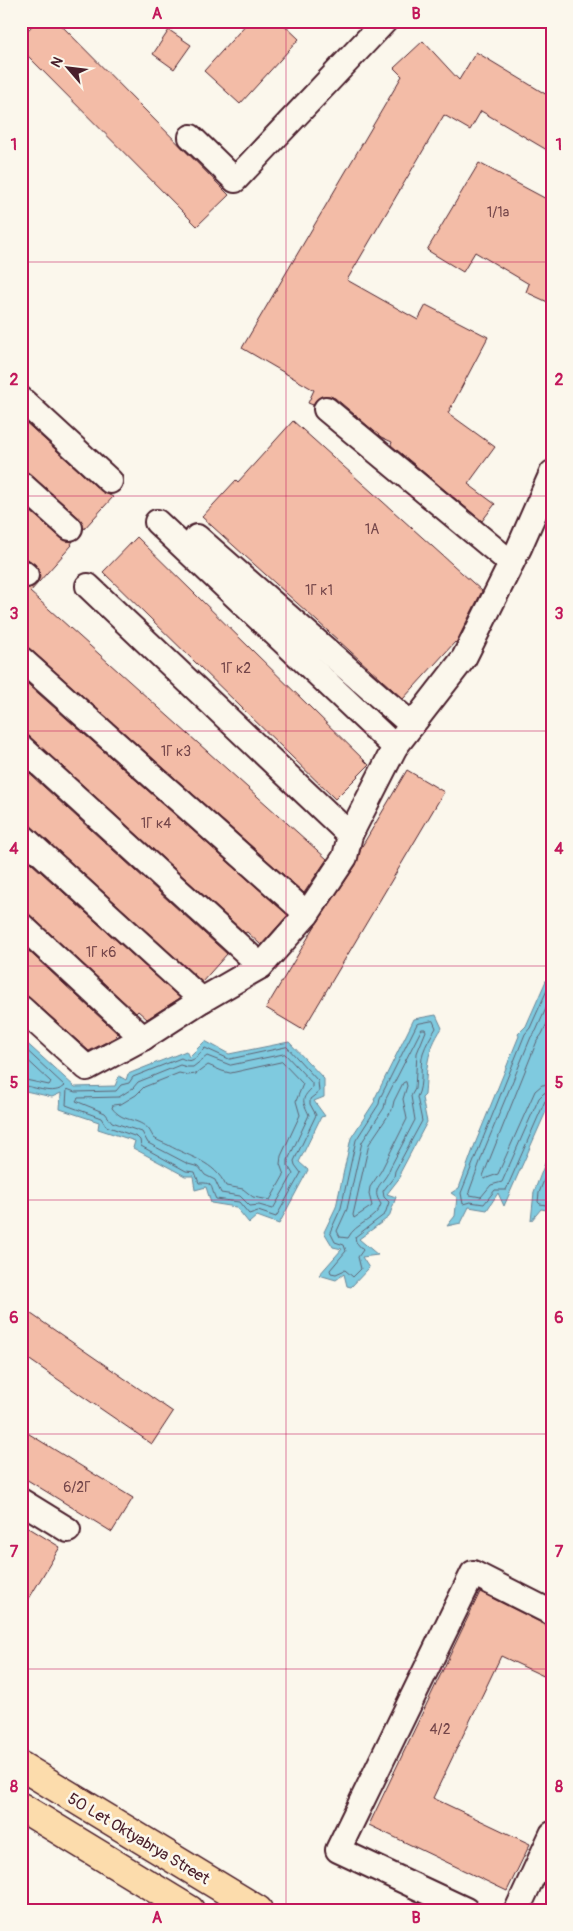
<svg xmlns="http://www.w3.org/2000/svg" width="573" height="1931" font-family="Pangolin,sans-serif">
	<rect width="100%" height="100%" fill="#fbf7ec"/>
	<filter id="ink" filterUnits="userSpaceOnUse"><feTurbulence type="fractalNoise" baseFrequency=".02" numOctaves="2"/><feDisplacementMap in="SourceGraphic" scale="10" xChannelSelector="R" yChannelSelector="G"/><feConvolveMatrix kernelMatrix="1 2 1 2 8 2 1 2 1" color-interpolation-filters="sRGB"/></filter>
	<g filter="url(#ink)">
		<!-- water -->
		<g fill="#7fcadf" stroke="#6a8697">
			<polygon points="552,967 552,1098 504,1206 498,1193 487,1210 469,1207 461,1223 447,1226 455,1216 457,1197 451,1193 459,1188 475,1144 519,1036 518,1034 526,1026"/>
			<path d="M436,1015l6,13c-16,24 -15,39 -17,67l-3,3 5,24 -27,51 1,3 -14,18 9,3 -7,20 -30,22 19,16 -16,2 7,11 -18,19 -4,-1 -3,-12 -8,6 -17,-5 23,-26 -9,-2 -9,-15 12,-25 15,-69 24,-37 -1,-1 40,-81z"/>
			<polygon points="21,1038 75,1087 115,1086 119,1076 126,1080 128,1074 186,1051 189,1057 205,1041 229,1054 289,1042 324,1079 324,1097 314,1101 325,1116 321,1117 299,1162 308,1170 279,1224 257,1216 249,1223 236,1207 211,1203 206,1187 195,1190 193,1176 185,1176 133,1148 135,1141 98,1129 99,1122 60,1109 61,1093 52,1097 21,1090"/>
			<polygon points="552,1145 552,1186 550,1187 552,1191 552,1211 541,1209 531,1221 534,1192"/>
		</g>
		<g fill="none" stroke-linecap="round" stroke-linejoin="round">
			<!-- shore -->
			<g stroke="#5f6373" stroke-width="1">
				<polyline points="552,979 530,1028 525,1034 461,1193 463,1204 470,1202 484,1204 495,1190 506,1190 545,1101 552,1097"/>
				<polyline points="552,995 536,1031 531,1037 485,1148 469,1192 470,1195 481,1197 491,1185 502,1182 539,1098 544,1093 552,1091"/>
				<polyline points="552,1013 542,1034 537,1041 483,1176 484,1179 498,1174 535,1091 542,1085 552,1084"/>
				<path d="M433,1021l3,7c-5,8 -10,16 -13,25 -4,15 1,31 -6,44l5,24 -27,50 -1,6 -11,14 1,6 5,5 -4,12 -30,23 1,5 7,8 -5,7 3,12 -8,8 -8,-7 -9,4 -5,-1 -1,-3 16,-19 -2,-6 -9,-3 -5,-10 11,-24 15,-68 23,-36 1,-6 37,-74z"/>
				<path d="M422,1029h3l1,2 -9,22 -2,36 -4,7 4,24 -25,48c-5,16 -21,19 -9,36 -4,16 -26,19 -33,34l-8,-1 -3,-6 10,-22 15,-67 22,-34 2,-9z"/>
				<path d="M21,1045l44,41c-12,10 -29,1 -44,-1"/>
				<path d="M287,1047l31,34 1,11 -9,7v5l6,11 -22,46 1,4 6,8 -25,44 -18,-6 -9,3 -10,-12 -23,-3c-6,-11 -1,-17 -17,-16l-4,-11 -9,-1 -45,-25 -1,-6 -3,-3 -31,-11 -5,-8 -35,-13 1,-16 8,3 41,-1 5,-6 8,-2 4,-6 48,-19c13,7 15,-2 24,-10l24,11z"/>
				<polyline points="21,1054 51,1082 49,1085 21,1079"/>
				<path d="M285,1054l27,29v5c-12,12 -9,13 -3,27l-21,45v6l5,8 -20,35 -14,-4 -9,1 -10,-10 -19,-3 -6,-13 -10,-5 -6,-8 -11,-3 -40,-21 -6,-11 -30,-10 -7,-9 -29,-12 2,-3 41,-1 14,-9 5,-6 42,-17 7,2h6l14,-11 23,9z"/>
				<path d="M282,1062l21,22 -7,17 4,14 -19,41 -1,8 4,11 -14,25 -17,-3 -10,-8 -17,-3c-12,-25 -35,-28 -58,-41 -4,-2 -10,-4 -14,-7 -3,-4 -4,-9 -9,-12 -13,-9 -22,-4 -33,-18l1,-3 8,-1 15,-9 8,-8 35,-14 9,2 8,-1 12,-9 14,6 8,2z"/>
				<polygon points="406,1082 407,1086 403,1099 407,1119 381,1171 370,1187 369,1194 372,1206 354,1218 353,1215 369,1144 392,1110 394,1101 403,1083"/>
				<polyline points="552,1159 539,1193 538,1202 540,1204 552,1206"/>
			</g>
		</g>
		<!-- building -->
		<g fill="#f3bca7" stroke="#4a1f2b">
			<polygon points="37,21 57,21 229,195 197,226 21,49 21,37"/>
			<polygon points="249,21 280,21 299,39 240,104 204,71"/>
			<polygon points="169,30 191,45 174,69 153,54"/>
			<polygon points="423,41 459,80 476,52 552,98 552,153 481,111 470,130 444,115 347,280 418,320 426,305 488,337 448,413 495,447 468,484 495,504 482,521 391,445 392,442 381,437 335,398 329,396 322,396 316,400 313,405 308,403 314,390 242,348 402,76 394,68"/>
			<polygon points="479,163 552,202 552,304 526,292 529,284 475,252 463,272 427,250"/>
			<polygon points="21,418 101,491 113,497 83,530 83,523 79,518 30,474 21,471"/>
			<polygon points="293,421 482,591 456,643 455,642 403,699 202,517 236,480 238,482"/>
			<polygon points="21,503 61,538 67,541 73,541 71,544 72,545 30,592 327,859 304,893 30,649 21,646 21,587 31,588 37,583 40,577 39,570 35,564 29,560 21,558"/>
			<polygon points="137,537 369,765 335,799 103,572"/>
			<polygon points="21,678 288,915 261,945 247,932 245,933 30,737 21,734"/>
			<polygon points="21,766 227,954 202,982 30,825 21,822"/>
			<polygon points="407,770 444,792 303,1030 266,1008 315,926 356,865 361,848"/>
			<polygon points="21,854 180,998 147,1019 138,1011 136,1013 30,915 21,912"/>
			<polygon points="21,944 118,1034 114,1038 89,1051 30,998 21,992"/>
			<polygon points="21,1307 173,1412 152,1444 21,1354"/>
			<polygon points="21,1429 133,1498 112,1532 21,1476"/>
			<polygon points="21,1523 60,1547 21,1612"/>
			<polygon points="480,1592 546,1625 552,1627 552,1680 501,1656 433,1798 530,1844 507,1891 369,1825"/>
		</g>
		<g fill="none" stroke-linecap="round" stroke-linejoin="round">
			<defs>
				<g id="minor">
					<polyline points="191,137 235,180 385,21"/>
					<polyline points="21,399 110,481"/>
					<polyline points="326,409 511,563"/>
					<polyline points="21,484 70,528"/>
					<polyline points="157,522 395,747"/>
					<polyline points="197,537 412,725"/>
					<polyline points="21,571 26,575"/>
					<polyline points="88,586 350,835 395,747 464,658 519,548 552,473"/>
					<polyline points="21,659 307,914"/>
					<polyline points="21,747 261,966"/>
					<polyline points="21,835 202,1000"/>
					<polyline points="21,925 143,1038"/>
					<polyline points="21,1008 87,1068 143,1038 202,1000 261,966 307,914 345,857 350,835"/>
					<polyline points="21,1501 68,1530"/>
					<polyline points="466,1910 338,1850 473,1573 552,1613"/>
					<polyline points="517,1910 552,1834"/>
				</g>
				<g id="major">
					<polyline points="21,1766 258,1910"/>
					<polyline points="21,1807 190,1910"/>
				</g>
			</defs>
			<!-- minor casing -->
			<use href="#minor" stroke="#4a1f2b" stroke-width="28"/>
			<!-- major casing -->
			<use href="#major" stroke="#4a1f2b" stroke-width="31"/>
			<!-- minor -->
			<use href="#minor" stroke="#fbf7ec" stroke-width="24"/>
			<!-- major -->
			<use href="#major" stroke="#fcdcac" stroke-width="28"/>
		</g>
	</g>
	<!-- grid -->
	<path fill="none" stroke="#c2185b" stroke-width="1" stroke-opacity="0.55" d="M286,21v1889M21,262h531M21,496h531M21,731h531M21,966h531M21,1200h531M21,1434h531M21,1669h531"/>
	<g text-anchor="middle" stroke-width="5" stroke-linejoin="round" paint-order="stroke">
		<!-- number labels -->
		<g font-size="14" fill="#74464a">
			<text x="498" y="217">1/1а</text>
			<text x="372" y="534">1А</text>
			<text x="319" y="595">1Г к1</text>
			<text x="236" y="673">1Г к2</text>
			<text x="176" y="756">1Г к3</text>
			<text x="156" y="828">1Г к4</text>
			<text x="101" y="957">1Г к6</text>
			<text x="77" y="1492">6/2Г</text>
			<text x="440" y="1734">4/2</text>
		</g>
		<!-- street labels -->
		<g font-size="16" fill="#4a1f2b" stroke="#fbf7ec">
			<text transform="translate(139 1838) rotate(31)" y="6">50 Let Oktyabrya Street</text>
		</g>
	</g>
	<!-- margin -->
	<rect width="573" height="1931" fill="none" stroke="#fbf7ec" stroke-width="55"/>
	<!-- north arrow -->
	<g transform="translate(68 68) rotate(298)" stroke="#fbf7ec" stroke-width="4" paint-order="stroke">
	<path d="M0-4L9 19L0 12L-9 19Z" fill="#4a1f2b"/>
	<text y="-8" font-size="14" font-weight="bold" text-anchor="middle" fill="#4a1f2b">N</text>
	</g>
	<rect x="28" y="28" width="518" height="1876" fill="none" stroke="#c2185b" stroke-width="2"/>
	<g font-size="16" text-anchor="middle" font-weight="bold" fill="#c2185b">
		<text x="157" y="19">A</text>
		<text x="416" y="19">B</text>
		<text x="14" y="150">1</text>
		<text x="559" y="150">1</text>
		<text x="14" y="385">2</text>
		<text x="559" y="385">2</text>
		<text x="14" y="619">3</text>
		<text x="559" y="619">3</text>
		<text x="14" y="854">4</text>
		<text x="559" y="854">4</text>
		<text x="14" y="1088">5</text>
		<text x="559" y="1088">5</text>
		<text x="14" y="1323">6</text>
		<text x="559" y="1323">6</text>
		<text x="14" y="1557">7</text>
		<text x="559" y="1557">7</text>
		<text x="14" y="1792">8</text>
		<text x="559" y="1792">8</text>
		<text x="157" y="1923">A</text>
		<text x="416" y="1923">B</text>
	</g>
</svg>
